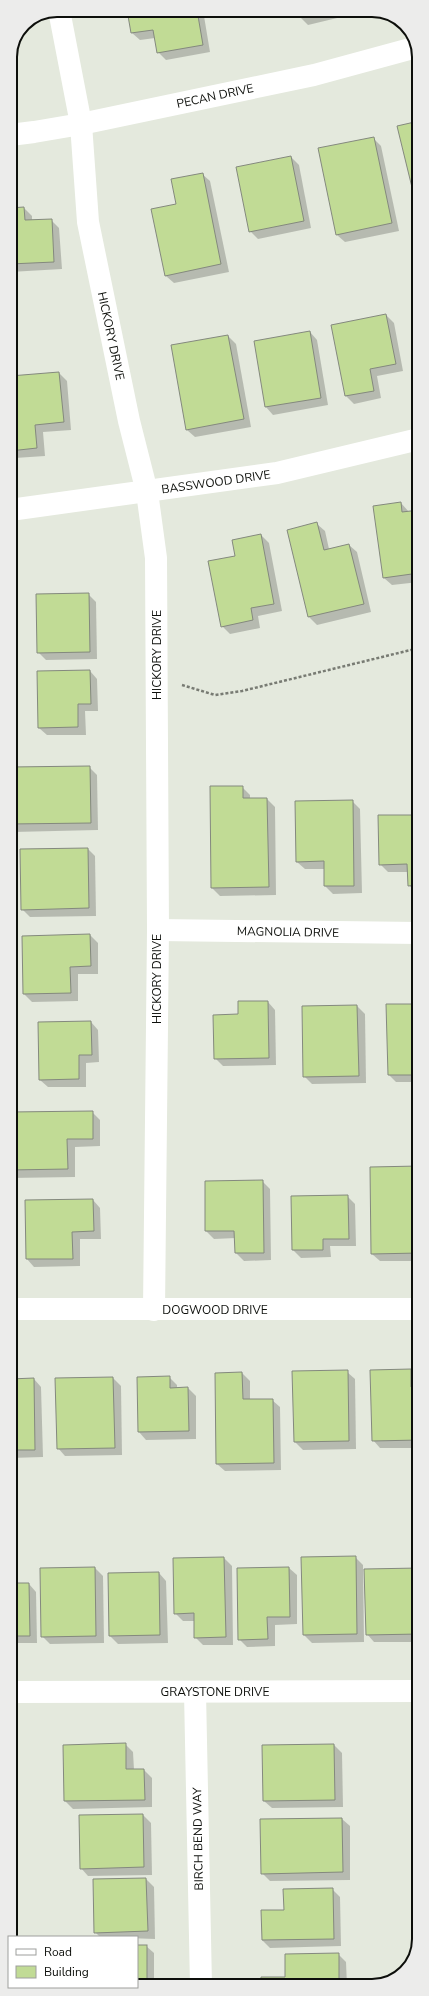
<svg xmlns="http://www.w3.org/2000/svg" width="429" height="1996" font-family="'Nunito Sans',sans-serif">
	<rect width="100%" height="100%" fill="#e4e9dd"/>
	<!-- shadow -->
	<g fill="#0003">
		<polygon points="128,10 203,10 210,52 166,60 158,52 155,38 140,40 132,33"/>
		<polygon points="298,10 357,10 358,13 308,25 300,17"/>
		<polygon points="373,138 381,146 399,231 345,242 337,235"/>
		<polygon points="291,157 299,165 311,228 258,239 250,231"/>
		<polygon points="202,174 210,181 229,272 174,283 166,276 177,205"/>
		<polygon points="24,208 32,216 32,221 51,220 59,228 62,269 10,272 10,209"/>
		<polygon points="386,315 394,323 403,371 377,376 381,398 354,404 346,396 332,325"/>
		<polygon points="310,332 317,340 328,405 273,415 266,407 255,342"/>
		<polygon points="228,336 236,344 251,427 195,437 187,430"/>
		<polygon points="59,373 67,381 71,430 43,432 45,456 15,458 10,453 10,377"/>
		<polygon points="401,503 409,512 419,511 419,582 392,585 384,578"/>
		<polygon points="317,524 325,531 329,549 349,545 357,552 371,612 317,625 309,617 288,531"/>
		<polygon points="261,535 269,543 282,611 258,616 260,628 230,634 222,626 237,557"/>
		<polygon points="88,594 96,602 97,659 46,660 38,652"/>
		<polygon points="90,671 97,679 98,711 85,711 86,735 47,735 39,728"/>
		<polygon points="89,767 97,775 98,830 13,832 10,829 10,768"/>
		<polygon points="242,787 250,795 250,799 267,799 275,807 276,895 220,896 212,888"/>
		<polygon points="352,801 360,809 362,893 333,894 325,886 325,869 305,869 297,862"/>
		<polygon points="419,816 419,893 416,893 409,885 408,872 388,872 380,864"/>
		<polygon points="88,849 95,856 96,916 30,917 22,909"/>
		<polygon points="90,935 98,943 98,974 78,974 78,1001 32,1002 24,994"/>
		<polygon points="268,1002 275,1010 276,1065 223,1066 215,1058 239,1015"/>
		<polygon points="419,1005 419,1082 396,1082 389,1075"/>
		<polygon points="357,1006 365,1014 366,1083 312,1084 304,1076"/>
		<polygon points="91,1022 98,1030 99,1062 86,1063 86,1087 48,1087 40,1080"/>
		<polygon points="92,1112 100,1120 100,1146 75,1147 75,1177 10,1178 10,1113"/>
		<polygon points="419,1167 419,1261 380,1261 372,1254"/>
		<polygon points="262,1181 270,1189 271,1260 244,1261 236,1253 236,1238 214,1239 206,1231"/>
		<polygon points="347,1196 355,1204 356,1246 330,1246 331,1257 301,1258 293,1250"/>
		<polygon points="93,1200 100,1208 101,1239 80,1239 80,1266 34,1267 27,1259"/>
		<polygon points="410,1370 418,1378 419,1448 380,1448 373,1440"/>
		<polygon points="347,1372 355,1379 356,1449 303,1450 295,1442"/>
		<polygon points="242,1373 250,1381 250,1400 272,1400 280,1407 281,1470 225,1471 217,1464"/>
		<polygon points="169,1377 177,1385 177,1388 188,1388 196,1396 196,1439 146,1440 139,1432"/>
		<polygon points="113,1378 121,1386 122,1455 65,1456 58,1448"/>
		<polygon points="34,1379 41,1387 43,1457 10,1458 10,1380"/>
		<polygon points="355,1557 363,1565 364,1642 312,1643 304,1635"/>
		<polygon points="224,1558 232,1566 233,1645 203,1645 195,1637 195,1621 183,1621 175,1613"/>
		<polygon points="95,1568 103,1576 104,1643 50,1644 42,1636"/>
		<polygon points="289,1568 297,1575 297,1624 275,1625 275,1646 247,1647 239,1639"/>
		<polygon points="419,1569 419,1642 374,1642 367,1634"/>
		<polygon points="159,1573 166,1581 168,1643 118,1644 110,1636"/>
		<polygon points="10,1584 29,1584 36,1592 37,1643 10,1643"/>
		<polygon points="125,1744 133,1752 134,1770 144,1770 152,1778 152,1807 73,1809 65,1801"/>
		<polygon points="334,1745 342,1753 343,1807 272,1808 264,1801"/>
		<polygon points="143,1815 151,1823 152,1875 88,1876 81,1868"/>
		<polygon points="342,1819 350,1826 350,1880 270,1881 262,1873"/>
		<polygon points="146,1879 154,1887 155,1939 100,1937 95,1932"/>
		<polygon points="332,1889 340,1897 341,1946 270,1948 262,1940"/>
		<polygon points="137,1946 146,1946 154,1953 154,1986 137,1986"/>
		<polygon points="338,1954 346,1962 347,1986 262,1986 286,1978"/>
	</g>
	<!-- building -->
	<g fill="#c1db95" stroke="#84897e">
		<polygon points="127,10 197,10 203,45 157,53 153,30 131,33"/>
		<polygon points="297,10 329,10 299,17"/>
		<polygon points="419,121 419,212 418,212 397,126"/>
		<polygon points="374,137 392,223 336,235 318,148"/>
		<polygon points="291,156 304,221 249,232 236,167"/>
		<polygon points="203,173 221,264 165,276 151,209 176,204 171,179"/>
		<polygon points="24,207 25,220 52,219 54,262 10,264 10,208"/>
		<polygon points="386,314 396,364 370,369 374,391 345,396 331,325"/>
		<polygon points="419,317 419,343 413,318"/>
		<polygon points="310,331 321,398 265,407 254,341"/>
		<polygon points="228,335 244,419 186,430 171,345"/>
		<polygon points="59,372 64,422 35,425 37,448 10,451 10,376"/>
		<polygon points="401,502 402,512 419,510 419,573 383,578 373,506"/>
		<polygon points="317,522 324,550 349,544 364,604 308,617 287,530"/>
		<polygon points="261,534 274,604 251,608 253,620 221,627 208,561 235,556 232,540"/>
		<polygon points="89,593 90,652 37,653 36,594"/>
		<polygon points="90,670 91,704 78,704 78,727 38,728 37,671"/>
		<polygon points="90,766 91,823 10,824 10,767"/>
		<polygon points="210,786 243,786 243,798 267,798 269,887 211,888"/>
		<polygon points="353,800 354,886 324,886 324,861 296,862 295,801"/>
		<polygon points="378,815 419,815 419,885 408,886 407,864 379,865"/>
		<polygon points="88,848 89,908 21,910 20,849"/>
		<polygon points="90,934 91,966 70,967 71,993 23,994 22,936"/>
		<polygon points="238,1001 268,1001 269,1058 214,1059 213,1015 238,1014"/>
		<polygon points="386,1004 419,1004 419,1075 388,1075"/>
		<polygon points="357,1005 359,1076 303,1077 302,1006"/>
		<polygon points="91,1021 92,1055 79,1055 79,1079 39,1080 38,1022"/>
		<polygon points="93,1111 93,1139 67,1139 68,1169 10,1170 10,1112"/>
		<polygon points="419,1166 419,1253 371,1254 370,1167"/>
		<polygon points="263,1180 264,1253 235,1253 234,1231 205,1231 205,1181"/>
		<polygon points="348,1195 349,1239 323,1239 323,1250 292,1250 291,1196"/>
		<polygon points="93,1199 94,1231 72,1232 73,1259 26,1259 25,1200"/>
		<polygon points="411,1369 411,1387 419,1386 419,1440 372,1441 370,1370"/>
		<polygon points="348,1370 349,1441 294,1442 292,1371"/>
		<polygon points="242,1372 243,1399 273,1399 274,1463 216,1464 215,1373"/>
		<polygon points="170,1376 170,1388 188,1387 189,1431 138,1432 137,1377"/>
		<polygon points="113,1377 115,1448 57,1449 55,1378"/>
		<polygon points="34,1378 35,1450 10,1450 10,1379"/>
		<polygon points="356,1556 357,1634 303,1635 301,1557"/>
		<polygon points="224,1557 226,1637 194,1638 194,1613 174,1614 173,1558"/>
		<polygon points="95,1567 96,1636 41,1637 40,1568"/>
		<polygon points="289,1567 290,1617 267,1617 268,1639 238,1640 237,1568"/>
		<polygon points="419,1568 419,1634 366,1635 364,1569"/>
		<polygon points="159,1572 160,1635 109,1636 108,1573"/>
		<polygon points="10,1583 29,1583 30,1636 10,1636"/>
		<polygon points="126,1743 126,1769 144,1769 145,1800 64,1801 63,1745"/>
		<polygon points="334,1744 335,1800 263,1801 262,1745"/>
		<polygon points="143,1814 144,1867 80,1869 79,1815"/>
		<polygon points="342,1818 343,1872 261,1874 260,1819"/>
		<polygon points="146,1878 148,1931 94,1933 93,1879"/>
		<polygon points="333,1888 334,1939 262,1940 261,1910 284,1910 283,1889"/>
		<rect x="137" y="1945" width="10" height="41"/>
		<polygon points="339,1953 339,1986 261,1986 261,1977 285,1977 285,1954"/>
	</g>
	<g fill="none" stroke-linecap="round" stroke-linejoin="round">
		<!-- path -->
		<polyline stroke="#787b73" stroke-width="2.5" stroke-dasharray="3 2" stroke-linecap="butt" points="182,685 215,695 242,691 419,648"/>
		<!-- minor -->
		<g stroke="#fff" stroke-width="22">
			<polyline points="59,10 81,124 88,222 129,421 147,492 156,558 158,930 154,1310"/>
			<polyline points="10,135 34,132 81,124 314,75 417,47"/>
			<polyline points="10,510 277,473 419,439"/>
			<polyline points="158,930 419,933"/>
			<polyline points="10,1309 419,1309"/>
			<polyline points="10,1692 419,1691"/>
			<polyline points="195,1692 201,1986"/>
		</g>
	</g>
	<g text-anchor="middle" stroke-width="3" stroke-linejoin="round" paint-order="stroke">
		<!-- street labels -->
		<g font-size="12" fill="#0d0f0b" stroke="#fff">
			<text transform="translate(215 96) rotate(-12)" y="4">PECAN DRIVE</text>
			<text transform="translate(111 336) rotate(78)" y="4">HICKORY DRIVE</text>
			<text transform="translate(216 482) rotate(-8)" y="4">BASSWOOD DRIVE</text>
			<text transform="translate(157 655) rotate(-90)" y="4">HICKORY DRIVE</text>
			<text transform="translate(288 932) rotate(1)" y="4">MAGNOLIA DRIVE</text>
			<text transform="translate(157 979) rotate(-90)" y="4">HICKORY DRIVE</text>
			<text x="215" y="1314">DOGWOOD DRIVE</text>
			<text x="215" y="1696">GRAYSTONE DRIVE</text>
			<text transform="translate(198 1839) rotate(-91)" y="4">BIRCH BEND WAY</text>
		</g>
	</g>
	<!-- crop -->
	<path d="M0 0H429V1996H0ZM57 17H372A40 40 0 0 1 412 57V1939A40 40 0 0 1 372 1979H57A40 40 0 0 1 17 1939V57A40 40 0 0 1 57 17Z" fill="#ececeb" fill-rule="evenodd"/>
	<path fill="none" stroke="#0d0f0b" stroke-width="2" d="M57 17H372A40 40 0 0 1 412 57V1939A40 40 0 0 1 372 1979H57A40 40 0 0 1 17 1939V57A40 40 0 0 1 57 17Z"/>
	<!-- legend -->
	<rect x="8" y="1936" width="130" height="52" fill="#ffffff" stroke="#9e9f9d"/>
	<rect x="16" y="1949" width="20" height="6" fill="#ffffff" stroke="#9e9f9d"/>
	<text x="44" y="1956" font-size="12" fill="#0d0f0b">Road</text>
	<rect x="16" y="1966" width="20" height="12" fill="#c1db95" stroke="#9e9f9d"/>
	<text x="44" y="1976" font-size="12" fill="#0d0f0b">Building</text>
</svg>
